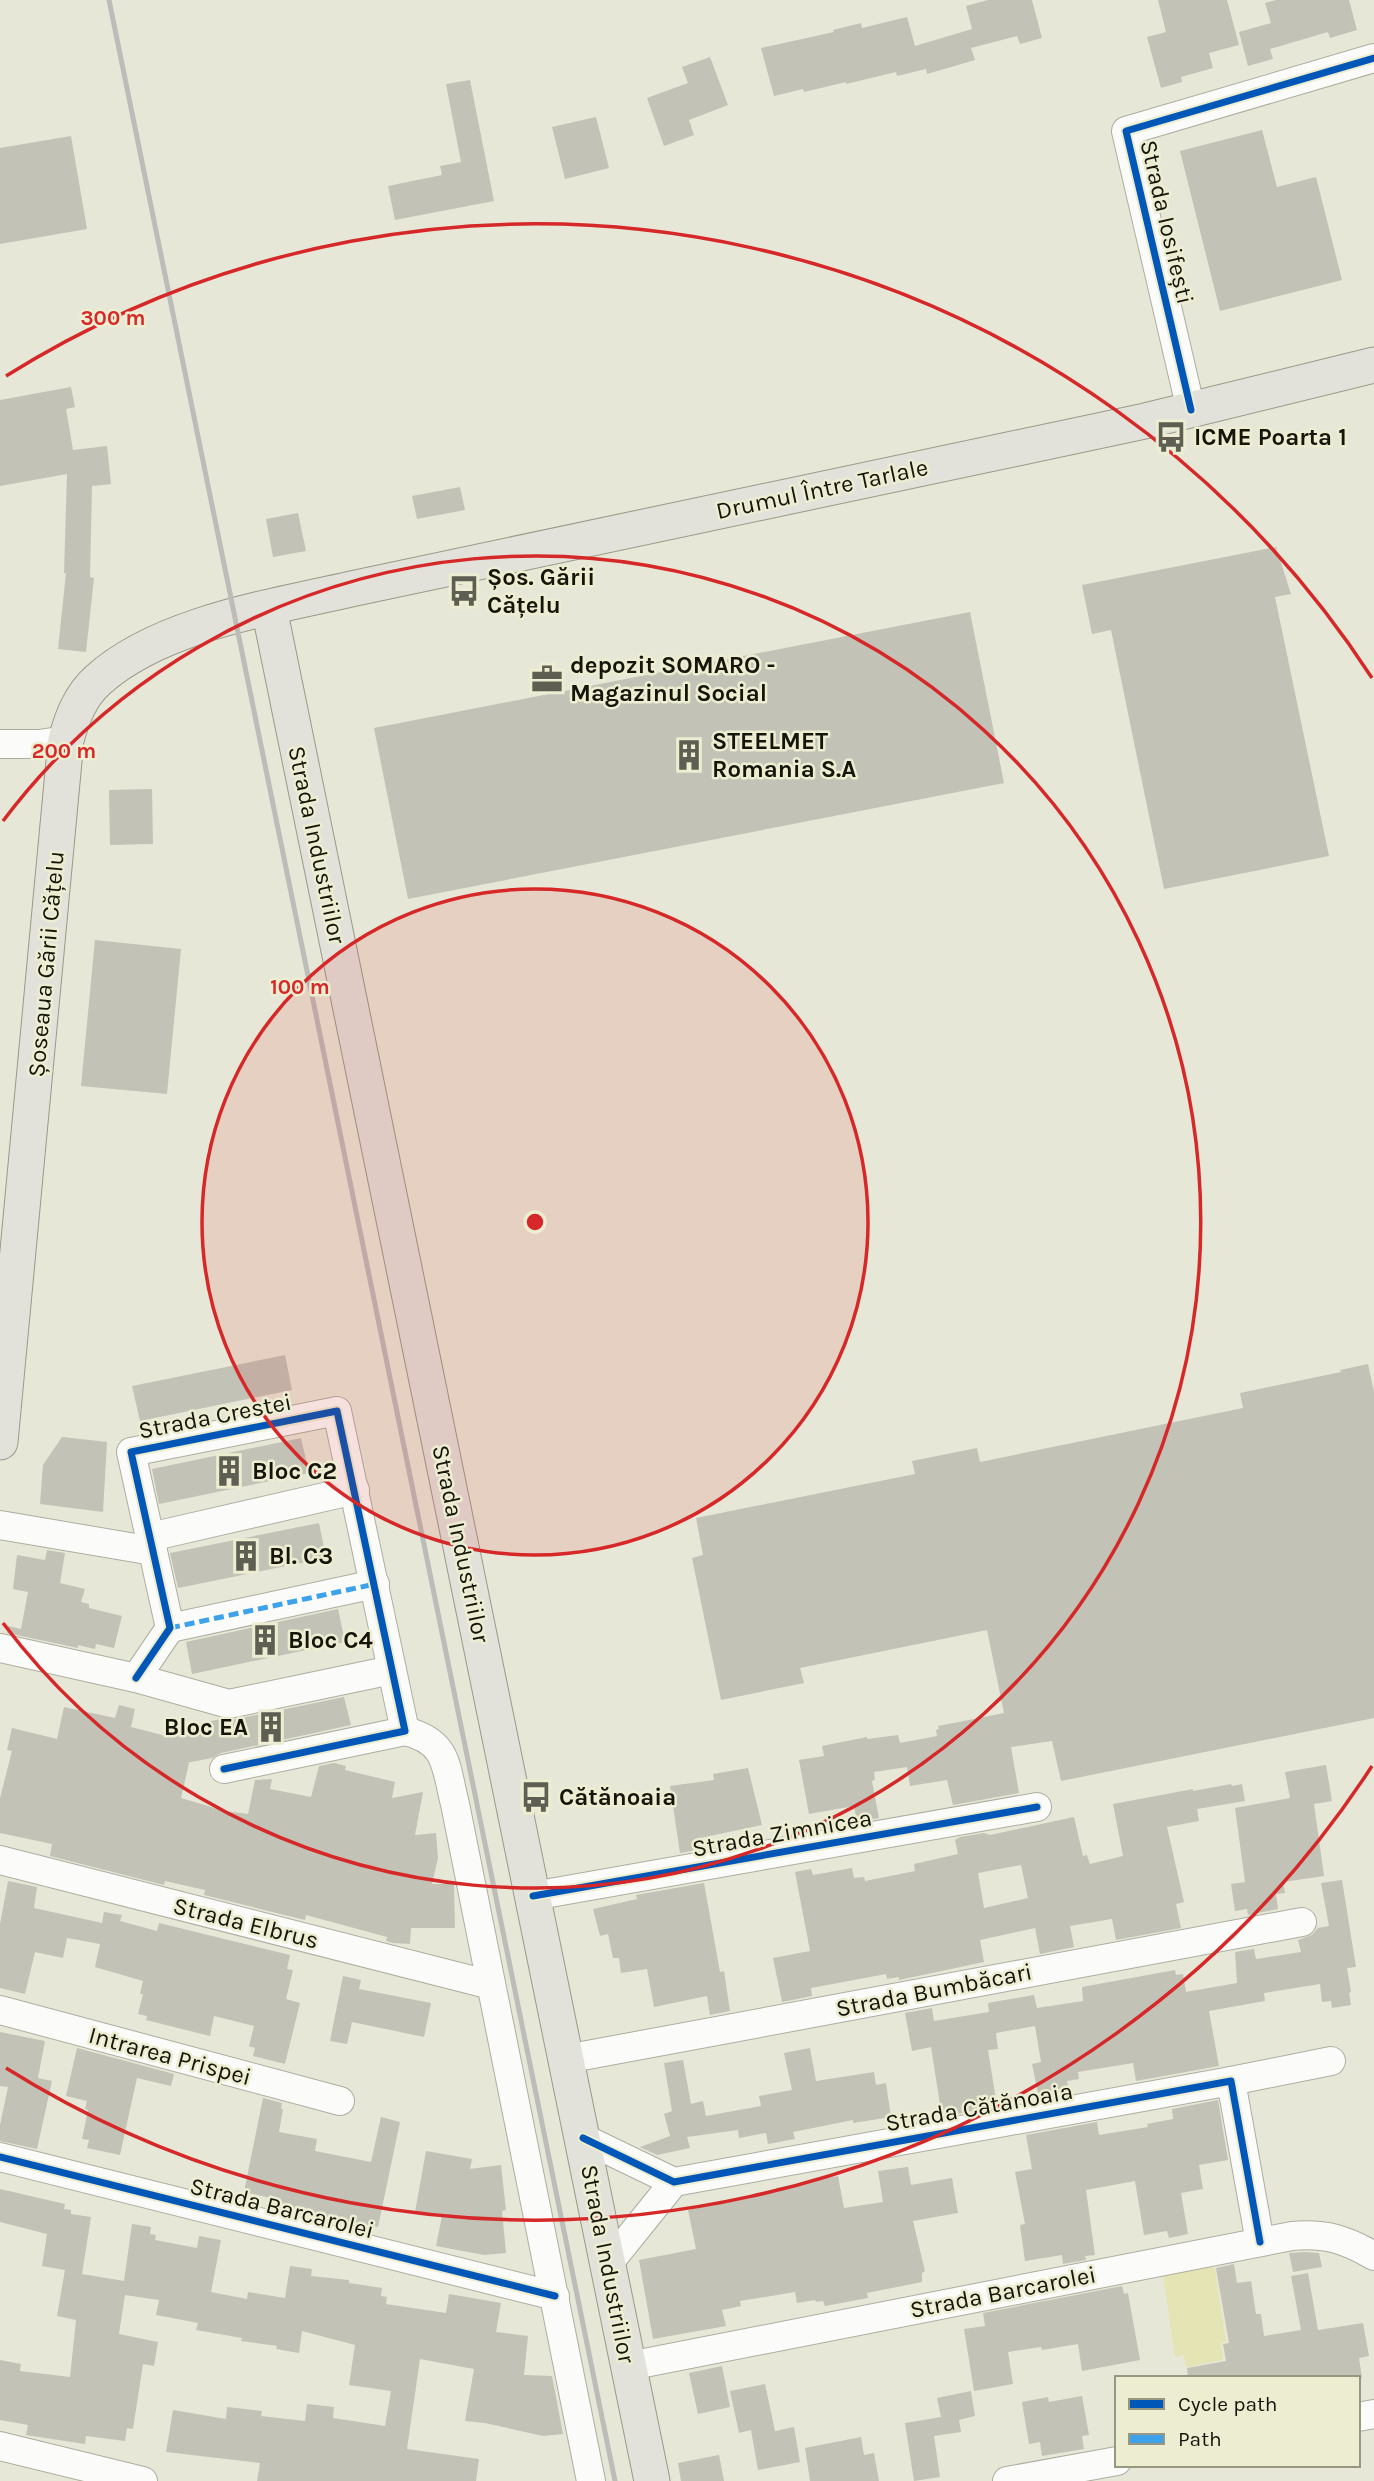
<svg xmlns="http://www.w3.org/2000/svg" width="1374" height="2481" font-family="Karla,sans-serif">
	<rect width="100%" height="100%" fill="#e7e7d7"/>
	<!-- green -->
	<polygon fill="#e4e4b4" points="1214,2264 1226,2341 1221,2343 1223,2360 1186,2367 1184,2355 1175,2357 1163,2275"/>
	<!-- building -->
	<g fill="#c2c2b6" fill-rule="evenodd">
		<polygon points="988,0 1032,0 1042,38 1020,44 1017,36 971,48 975,60 927,74 926,69 897,76 896,72 846,84 846,82 804,92 803,89 774,96 761,48 834,32 833,30 861,23 862,28 907,17 915,46 972,29 966,6"/>
		<polygon points="1158,0 1227,0 1239,45 1209,53 1213,68 1181,77 1182,82 1161,88 1147,37 1166,32"/>
		<polygon points="1276,0 1349,0 1357,30 1330,38 1328,32 1270,49 1273,59 1248,66 1239,32 1271,23 1265,3"/>
		<polygon points="710,57 728,105 689,120 694,135 664,146 647,98 688,83 682,67"/>
		<polygon points="470,80 494,201 395,220 388,186 442,175 440,166 461,162 446,84"/>
		<polygon points="596,117 609,168 565,179 552,127"/>
		<polygon points="1262,130 1277,187 1316,177 1342,280 1220,311 1180,151"/>
		<polygon points="71,136 87,229 0,244 0,148"/>
		<polygon points="71,387 75,407 66,409 73,450 107,446 111,484 92,486 90,577 94,578 86,652 58,649 66,573 64,573 67,474 0,486 0,400"/>
		<polygon points="460,487 465,510 417,519 412,496"/>
		<polygon points="298,513 306,551 273,557 266,519"/>
		<polygon points="1276,547 1291,594 1275,597 1329,856 1164,889 1111,630 1092,634 1082,585"/>
		<polygon points="970,612 1004,783 408,899 374,728"/>
		<polygon points="152,789 153,844 110,845 109,790"/>
		<polygon points="95,940 181,949 167,1094 81,1086"/>
		<polygon points="285,1355 292,1390 140,1421 132,1386"/>
		<polygon points="1368,1364 1374,1392 1374,1718 1061,1781 1052,1741 1011,1747 1019,1793 953,1805 947,1780 910,1786 907,1767 874,1772 875,1780 872,1781 879,1818 857,1822 854,1806 809,1814 799,1760 824,1756 822,1746 867,1737 867,1739 898,1735 900,1743 937,1736 936,1730 939,1729 938,1726 1004,1713 987,1630 800,1668 804,1683 721,1700 692,1558 703,1555 696,1518 915,1474 912,1461 977,1448 980,1462 1243,1408 1240,1393 1341,1372 1340,1370"/>
		<polygon points="62,1437 107,1442 103,1512 40,1504 43,1465"/>
		<polygon points="301,1438 309,1473 159,1504 152,1469"/>
		<polygon points="319,1523 326,1558 178,1588 170,1553"/>
		<polygon points="47,1550 65,1553 60,1583 85,1589 81,1602 89,1604 89,1608 122,1616 114,1648 96,1644 95,1649 78,1645 78,1648 7,1633 8,1626 21,1629 28,1592 13,1589 17,1555 45,1560"/>
		<polygon points="338,1609 345,1642 192,1674 186,1642"/>
		<polygon points="344,1697 351,1725 221,1753 212,1758 186,1763 189,1763 181,1798 225,1811 248,1814 255,1780 272,1779 270,1789 311,1797 319,1766 334,1763 346,1766 345,1770 395,1782 392,1798 423,1792 415,1835 436,1833 438,1858 432,1884 454,1884 455,1928 411,1928 410,1944 393,1943 386,1941 387,1937 306,1915 305,1920 204,1895 205,1890 165,1881 164,1885 50,1856 52,1844 0,1833 0,1798 12,1751 7,1750 12,1728 57,1739 64,1707 115,1718 119,1705 135,1709 131,1727 166,1736 168,1730 221,1719 232,1720"/>
		<polygon points="1326,1765 1332,1801 1314,1804 1324,1876 1283,1882 1285,1893 1276,1894 1278,1909 1248,1915 1247,1909 1235,1911 1231,1884 1245,1882 1235,1808 1290,1798 1285,1772"/>
		<polygon points="748,1768 762,1825 700,1838 702,1849 680,1853 670,1786 714,1780 713,1774"/>
		<path d="M1231,1784l1,2 10,-2 3,17 -48,8 2,12 -32,6 17,75 -8,2 5,24 -65,12 -4,-21 -42,7 4,21 -34,7 -5,-26 -55,12 4,22 -85,18v-3l-12,2 -1,-5 -75,14 1,8 -30,6 -9,-44 37,-7 -15,-79 16,-3 2,6 39,-7 2,10 10,-1 1,4 50,-10 -1,-7 44,-10 -3,-14 5,-3 24,-4 6,2 84,-18 9,39 4,-1 3,9 33,-8 -10,-52 80,-15v2zM1021,1865l7,33 -44,10 -6,-35z"/>
		<polygon points="1342,1880 1356,1967 1347,1968 1351,1992 1349,1993 1351,2005 1332,2008 1331,2001 1322,2002 1320,1984 1264,1993 1265,2001 1209,2011 1219,2066 1136,2081 1133,2063 1078,2072 1079,2079 1067,2081 1068,2087 1038,2093 1032,2064 1041,2062 1035,2026 996,2033 998,2049 988,2050 997,2106 942,2117 931,2047 912,2051 905,2013 932,2008 934,2021 989,2012 988,2003 1034,1995 1037,2008 1083,2001 1082,1987 1175,1970 1176,1975 1183,1974 1186,1992 1237,1983 1235,1952 1254,1949 1256,1959 1301,1952 1298,1940 1312,1935 1318,1928 1329,1926 1321,1883"/>
		<polygon points="8,1881 37,1887 34,1908 102,1923 104,1912 122,1915 120,1921 157,1931 159,1923 290,1955 287,1969 293,1970 286,1999 300,2003 285,2064 253,2056 255,2048 249,2046 254,2026 214,2016 210,2036 146,2020 147,2016 138,2014 143,1994 140,1994 143,1981 95,1967 100,1944 67,1938 63,1958 35,1952 25,1994 0,1988 0,1924"/>
		<polygon points="704,1883 720,1972 724,1971 730,2011 710,2015 707,1996 654,2007 647,1969 621,1973 619,1958 613,1958 608,1934 600,1936 593,1909 637,1899 636,1895"/>
		<polygon points="343,1976 361,1980 359,1989 431,2003 424,2037 352,2022 347,2044 330,2041"/>
		<polygon points="0,2032 45,2041 38,2078 52,2081 37,2149 0,2141 0,2125 8,2087 0,2086"/>
		<polygon points="77,2048 174,2074 171,2086 137,2078 120,2155 87,2148 89,2140 82,2139 88,2110 85,2109 87,2101 66,2096"/>
		<polygon points="810,2048 816,2081 874,2072 876,2085 886,2083 891,2117 853,2123 853,2120 793,2132 795,2139 768,2144 766,2133 739,2138 738,2130 687,2137 690,2148 657,2155 640,2147 670,2136 664,2114 672,2111 664,2063 683,2060 691,2104 703,2101 706,2116 761,2106 759,2096 792,2090 784,2053"/>
		<polygon points="263,2098 282,2103 281,2109 283,2109 279,2132 317,2139 315,2151 371,2162 381,2117 400,2122 378,2227 278,2207 280,2200 244,2192"/>
		<polygon points="1218,2100 1228,2160 1199,2165 1203,2189 1181,2193 1188,2234 1169,2238 1167,2231 1144,2235 1135,2181 1086,2190 1095,2255 1085,2256 1086,2260 1063,2264 1062,2255 1025,2261 1020,2225 1025,2224 1015,2172 1032,2169 1026,2135 1097,2122 1099,2135 1148,2127 1147,2124 1173,2119 1172,2109"/>
		<polygon points="426,2151 472,2159 470,2169 501,2165 506,2210 502,2211 506,2253 484,2255 436,2246 442,2216 415,2212"/>
		<polygon points="908,2167 911,2185 952,2178 958,2213 913,2221 925,2271 922,2273 922,2282 867,2293 868,2298 825,2306 823,2301 816,2302 815,2300 797,2303 795,2292 740,2301 741,2306 722,2310 726,2326 653,2339 639,2260 696,2249 688,2210 750,2198 753,2194 776,2190 776,2188 838,2176 844,2208 883,2202 878,2171"/>
		<polygon points="0,2189 65,2204 64,2209 71,2210 71,2214 91,2217 82,2274 124,2281 132,2224 151,2227 150,2234 156,2235 155,2240 197,2248 199,2236 221,2240 211,2292 247,2299 248,2292 285,2298 290,2266 312,2269 311,2276 349,2280 349,2283 382,2288 381,2296 387,2297 386,2304 446,2313 449,2294 501,2303 496,2332 528,2336 524,2375 552,2376 563,2434 543,2436 485,2423 465,2421 474,2369 420,2359 407,2449 479,2459 476,2481 257,2481 260,2463 166,2452 173,2410 226,2419 227,2407 262,2411 261,2416 305,2421 307,2404 334,2407 333,2418 385,2426 391,2391 349,2385 355,2345 302,2331 299,2353 276,2349 277,2346 241,2341 242,2338 196,2330 198,2323 156,2315 159,2300 125,2295 119,2334 158,2342 154,2366 143,2364 133,2429 127,2428 125,2441 86,2436 85,2444 26,2435 28,2425 0,2420 0,2360 21,2364 20,2371 70,2377 76,2320 57,2316 65,2270 42,2266 47,2234 0,2222"/>
		<polygon points="1304,2252 1319,2253 1322,2267 1293,2272 1289,2253"/>
		<polygon points="1234,2264 1237,2283 1251,2281 1256,2314 1261,2314 1264,2336 1301,2330 1291,2276 1308,2273 1318,2330 1363,2323 1369,2356 1359,2358 1362,2378 1188,2378 1187,2368 1226,2361 1223,2344 1229,2343 1216,2268"/>
		<polygon points="1122,2286 1124,2294 1128,2293 1140,2360 1082,2371 1078,2344 1042,2350 1041,2347 1008,2352 1013,2384 974,2391 964,2329 985,2326 983,2313"/>
		<polygon points="722,2366 730,2407 698,2414 689,2373"/>
		<polygon points="765,2384 775,2431 794,2427 800,2462 758,2470 751,2430 739,2433 730,2391"/>
		<polygon points="971,2391 975,2416 959,2420 961,2432 934,2436 940,2477 914,2481 905,2423 941,2417 937,2398"/>
		<polygon points="1082,2396 1089,2435 1082,2436 1084,2449 1042,2456 1040,2442 1029,2444 1022,2402 1048,2397 1049,2402"/>
		<polygon points="861,2437 864,2455 874,2453 879,2481 810,2481 805,2448"/>
		<polygon points="719,2455 724,2481 681,2481 678,2463"/>
	</g>
	<g fill="none" stroke-linecap="round" stroke-linejoin="round">
		<defs>
			<g id="minor">
				<polyline points="1191,410 1126,131 1374,58"/>
				<polyline points="0,744 39,744 66,740"/>
				<polyline points="0,1525 153,1551"/>
				<polyline points="150,1537 355,1490"/>
				<polyline points="170,1628 375,1584"/>
				<polyline points="0,1648 136,1678 229,1704 392,1670"/>
				<polyline points="136,1678 170,1628 131,1452 337,1411 405,1731 224,1769"/>
				<path d="M405,1731c44,11 40,35 50,73l136,677"/>
				<polyline points="0,1860 491,1985"/>
				<polyline points="533,1896 1037,1807"/>
				<polyline points="0,2010 340,2101"/>
				<polyline points="566,2059 1302,1922"/>
				<polyline points="1231,2081 1331,2061"/>
				<polyline points="583,2138 674,2182 1231,2081 1260,2242"/>
				<polyline points="0,2157 555,2296"/>
				<polyline points="608,2264 674,2182"/>
				<path d="M629,2366l663,-130c33,-3 53,3 82,20"/>
				<polyline points="1358,2417 1374,2414"/>
				<polyline points="0,2446 143,2481"/>
				<polyline points="1007,2481 1117,2461"/>
			</g>
			<g id="major">
				<polyline points="269,608 652,2481"/>
				<path d="M0,1442l66,-702c6,-22 14,-44 32,-60 62,-56 174,-73 253,-91l794,-168 229,-56"/>
			</g>
		</defs>
		<!-- minor casing -->
		<use href="#minor" stroke="#adaea1" stroke-width="30"/>
		<!-- major casing -->
		<use href="#major" stroke="#9a9988" stroke-width="37"/>
		<!-- minor -->
		<use href="#minor" stroke="#fbfbf9" stroke-width="28"/>
		<!-- major -->
		<use href="#major" stroke="#e2e2da" stroke-width="35"/>
		<!-- rail -->
		<polyline stroke="#bcbcb9" stroke-width="5" points="109,0 615,2481"/>
		<!-- quiet -->
		<polyline stroke="#3da2e9" stroke-width="5" stroke-dasharray="10 5" stroke-linecap="butt" points="170,1628 375,1584"/>
		<defs>
			<g id="cycleway">
				<polyline points="1191,410 1126,131 1374,58"/>
				<polyline points="136,1678 170,1628 131,1452 337,1411 405,1731 224,1769"/>
				<polyline points="533,1896 1037,1807"/>
				<polyline points="583,2138 674,2182 1231,2081 1260,2242"/>
				<polyline points="0,2157 555,2296"/>
			</g>
		</defs>
		<!-- cycleway casing -->
		<use href="#cycleway" stroke="#ededd1" stroke-width="11"/>
		<!-- cycleway -->
		<use href="#cycleway" stroke="#0057b8" stroke-width="7"/>
	</g>
	<!-- distance rings -->
	<circle cx="535" cy="1222" r="333" fill="#d62828" fill-opacity=".12"/>
	<g fill="none" stroke="#d62828" stroke-width="3.5">
		<circle cx="535" cy="1222" r="333"/>
		<path d="M3 821A666 666 0 1 1 3 1623"/>
		<path d="M1372 1766A998 998 0 0 1 6 2068M6 376A998 998 0 0 1 1372 678"/>
	</g>
	<!-- icons -->
	<defs>
		<symbol id="bus-bare" viewBox="-9 -9 18 18"><path d="M-5-6H5V4H4V6H2V4H-2V6H-4V4H-5ZM-3.5-4V0h7V-4ZM-3.5 1.2v1.5H-2V1.2ZM2 1.2v1.5H3.5V1.2Z" fill="#5e5e52" stroke="#ededd1" stroke-width="2.5" paint-order="stroke"/></symbol>
		<symbol id="office-bare" viewBox="-9 -9 18 18"><path d="M-6-3h4V-5.5h4V-3h4V5H-6ZM-1-4.5V-3h2v-1.5ZM-6 0V1H6V0Z" fill="#5e5e52" stroke="#ededd1" stroke-width="2.5" paint-order="stroke"/></symbol>
		<symbol id="building-bare" viewBox="-9 -9 18 18"><path d="M-4-6H4V6H1V3H-1V6H-4ZM-2.5-4.3h1.7v1.8h-1.7ZM.8-4.3h1.7v1.8H.8ZM-2.5-1h1.7V.8h-1.7ZM.8-1h1.7V.8H.8Z" fill="#5e5e52" stroke="#ededd1" stroke-width="2.5" paint-order="stroke"/></symbol>
	</defs>
	<g fill-rule="evenodd">
		<use href="#bus-bare" x="1149" y="415" width="44" height="44"/>
		<use href="#bus-bare" x="442" y="569" width="44" height="44"/>
		<use href="#office-bare" x="525" y="657" width="44" height="44"/>
		<use href="#building-bare" x="667" y="733" width="44" height="44"/>
		<use href="#building-bare" x="207" y="1449" width="44" height="44"/>
		<use href="#building-bare" x="224" y="1534" width="44" height="44"/>
		<use href="#building-bare" x="243" y="1618" width="44" height="44"/>
		<use href="#building-bare" x="249" y="1705" width="44" height="44"/>
		<use href="#bus-bare" x="514" y="1775" width="44" height="44"/>
	</g>
	<g text-anchor="middle" stroke-width="5" stroke-linejoin="round" paint-order="stroke">
		<!-- street labels -->
		<g font-size="24" fill="#15150b" stroke="#ededd1">
			<text transform="translate(1167 222) rotate(77)" y="8">Strada Iosifești</text>
			<text transform="translate(822 489) rotate(-12)" y="8">Drumul Între Tarlale</text>
			<text transform="translate(317 845) rotate(78)" y="8">Strada Industriilor</text>
			<text transform="translate(46 964) rotate(-85)" y="8">Șoseaua Gării Cățelu</text>
			<text transform="translate(215 1416) rotate(-11)" y="8">Strada Crestei</text>
			<text transform="translate(461 1544) rotate(78)" y="8">Strada Industriilor</text>
			<text transform="translate(782 1833) rotate(-10)" y="8">Strada Zimnicea</text>
			<text transform="translate(246 1923) rotate(14)" y="8">Strada Elbrus</text>
			<text transform="translate(934 1990) rotate(-11)" y="8">Strada Bumbăcari</text>
			<text transform="translate(170 2056) rotate(15)" y="8">Intrarea Prispei</text>
			<text transform="translate(979 2107) rotate(-10)" y="8">Strada Cătănoaia</text>
			<text transform="translate(282 2208) rotate(14)" y="8">Strada Barcarolei</text>
			<text transform="translate(608 2264) rotate(79)" y="8">Strada Industriilor</text>
			<text transform="translate(1003 2292) rotate(-11)" y="8">Strada Barcarolei</text>
		</g>
		<!-- poi labels -->
		<g font-size="24" font-weight="bold" fill="#15150b" stroke="#ededd1" text-anchor="start">
			<text x="1194" y="445">ICME Poarta 1</text>
			<text x="487" y="585">Șos. Gării<tspan x="487" dy="28">Cățelu</tspan></text>
			<text x="570" y="673">depozit SOMARO -<tspan x="570" dy="28">Magazinul Social</tspan></text>
			<text x="712" y="749">STEELMET<tspan x="712" dy="28">Romania S.A</tspan></text>
			<text x="252" y="1479">Bloc C2</text>
			<text x="269" y="1564">Bl. C3</text>
			<text x="288" y="1648">Bloc C4</text>
			<text x="248" y="1735" text-anchor="end">Bloc EA</text>
			<text x="559" y="1805">Cătănoaia</text>
		</g>
	</g>
	<circle cx="535" cy="1222" r="10" fill="#d62828" stroke="#ededd1" stroke-width="3.5"/>
	<g font-size="21" text-anchor="middle" font-weight="bold" fill="#d62828" stroke="#ededd1" stroke-width="5" stroke-linejoin="round" paint-order="stroke">
		<text x="113" y="325">300 m</text>
		<text x="64" y="758">200 m</text>
		<text x="300" y="994">100 m</text>
	</g>
	<!-- legend -->
	<rect x="1115" y="2376" width="245" height="91" fill="#ededd1" stroke="#979782" stroke-width="2"/>
	<rect x="1129" y="2399" width="35" height="10" fill="#0057b8" stroke="#979782" stroke-width="2"/>
	<text x="1178" y="2411" font-size="21" fill="#15150b">Cycle path</text>
	<rect x="1129" y="2434" width="35" height="10" fill="#3da2e9" stroke="#979782" stroke-width="2"/>
	<text x="1178" y="2446" font-size="21" fill="#15150b">Path</text>
</svg>
